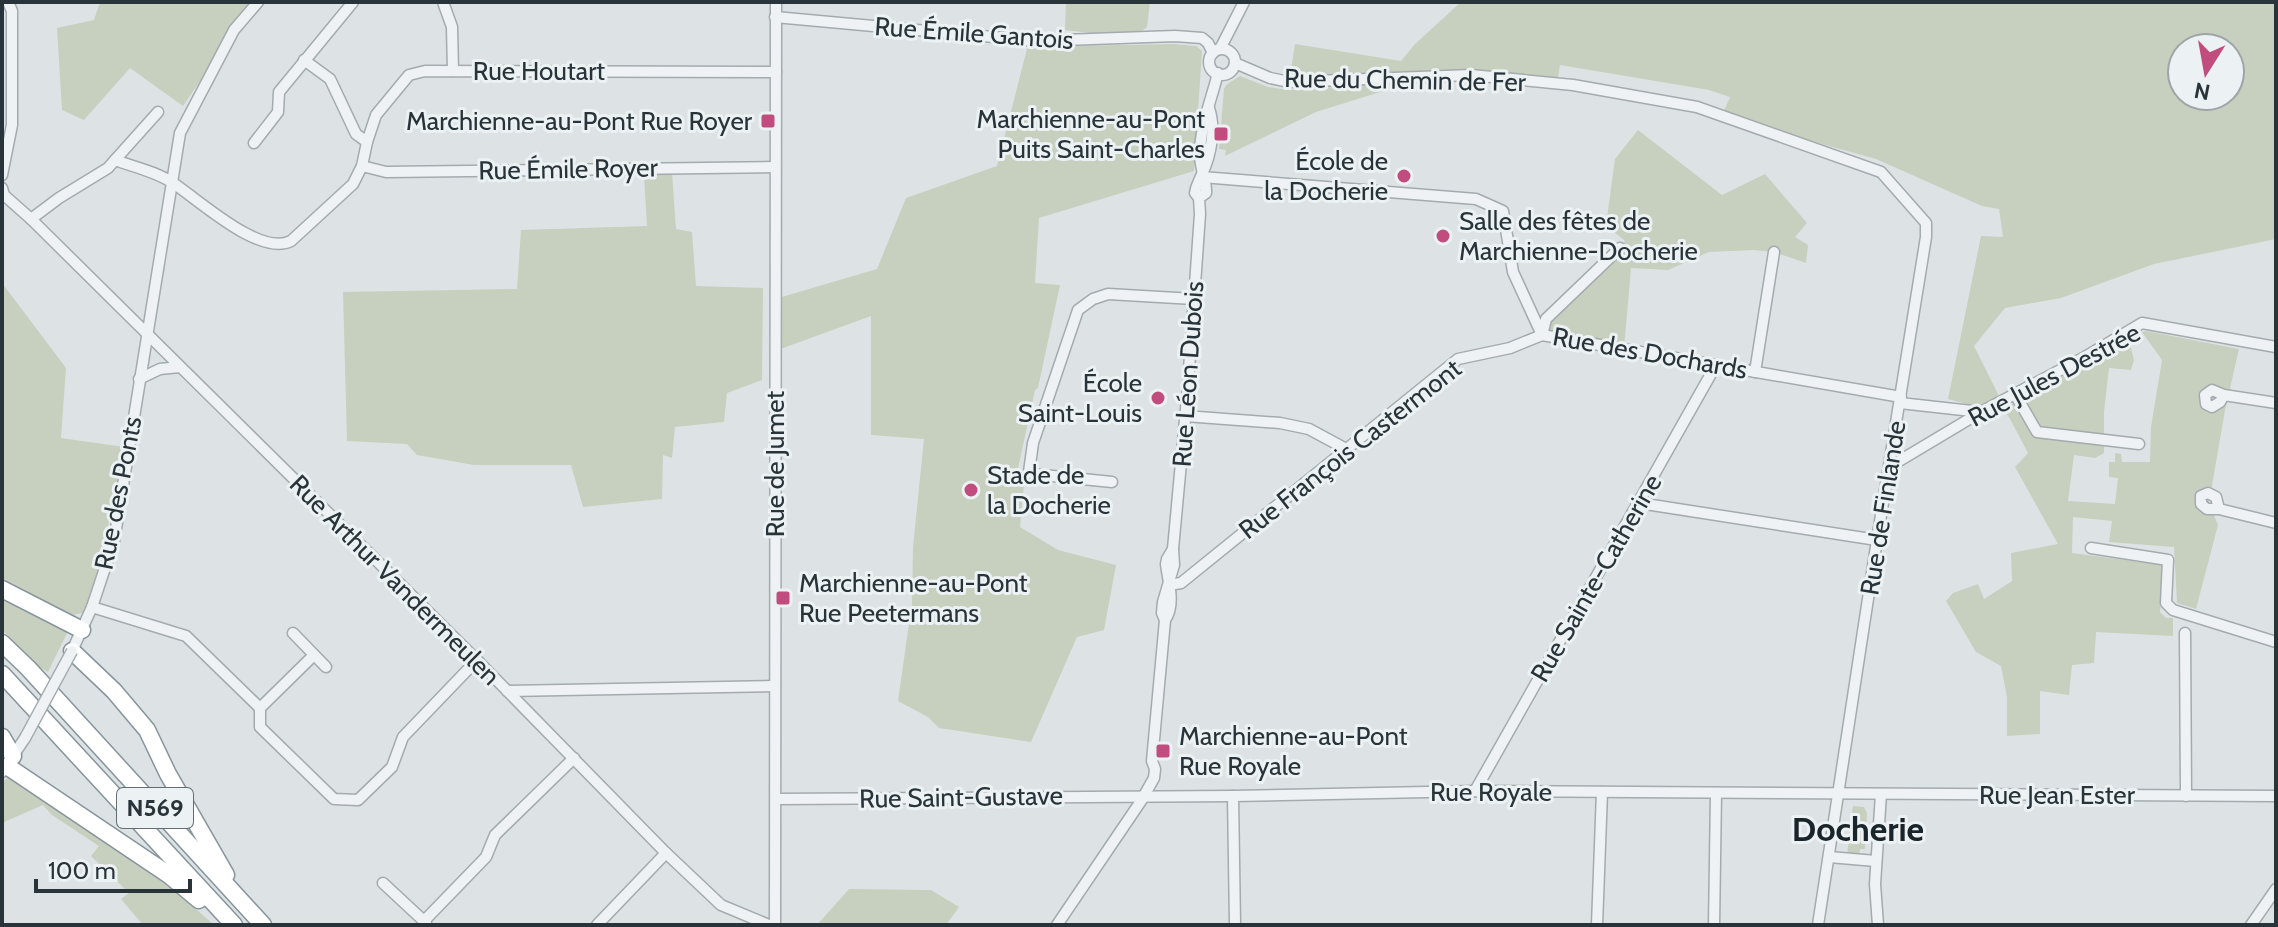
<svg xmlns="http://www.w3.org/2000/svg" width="2278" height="927" font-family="Cabin,sans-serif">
	<rect width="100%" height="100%" fill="#dde3e5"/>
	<!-- green -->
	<g fill="#c7cfbf" fill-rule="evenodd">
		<polygon points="100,2 259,2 232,34 183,106 130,68 84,120 62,110 57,28 94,20"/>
		<polygon points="1066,2 1150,2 1147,27 1132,38 1065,30"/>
		<path d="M1461,2h815v237l-122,25 -93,34 -56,10 -31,38 26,52 -22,9 -30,-8 33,-163 22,1 -4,-28 -17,-3 -106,-47 -154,-43 8,-19 -21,-7 -149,-25 -3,19 -53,-9 -215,7 6,-38 106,17 14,-17zM2182,48h48v48h-48z"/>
		<polygon points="1174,44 1196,46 1202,51 1194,171 1039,218 1035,283 1060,285 1038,388 1035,390 1017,473 1025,474 1020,527 1058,550 1116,565 1104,630 1077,637 1031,742 939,728 928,717 898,701 912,603 913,547 924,439 871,435 871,316 775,351 775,299 877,269 906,198 997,166 1028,45 1070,46"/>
		<polygon points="1240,76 1268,87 1289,90 1412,82 1316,112 1225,156 1226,150 1219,149 1224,89 1226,85"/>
		<polygon points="1638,130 1722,195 1765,174 1807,223 1795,237 1808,245 1806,263 1774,252 1753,250 1709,252 1668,270 1631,268 1624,349 1542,335 1546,319 1625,241 1606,225 1615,159"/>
		<polygon points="672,173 676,229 692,232 696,286 763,288 762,380 727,393 724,422 675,427 672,458 663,455 662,499 583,507 571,465 474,465 417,455 407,444 347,441 343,292 517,289 521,230 647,226 644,175"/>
		<polygon points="2,283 66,368 61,438 124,447 101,562 87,612 73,615 2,578"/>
		<polygon points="2146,331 2239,349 2225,410 2209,503 2218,525 2196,609 2177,603 2174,547 2109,542 2112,521 2073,517 2072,553 2163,565 2160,612 2166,618 2173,618 2173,636 2096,632 2094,663 2072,665 2069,695 2040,691 2040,734 2007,736 2007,697 2001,666 1976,652 1946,601 1953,593 1978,584 1984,599 2012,581 2011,553 2058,544 2015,467 2028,453 2009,417 2002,410 2128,337 2134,360 2131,370 2109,368 2104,412 2104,453 2095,458 2074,455 2068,501 2115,504 2118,478 2109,477 2109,462 2115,462 2115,453 2121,454 2122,462 2150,462 2151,427 2162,360 2142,332"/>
		<polygon points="2,595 53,621 67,633 48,672 39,667 2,630"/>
		<path d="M9,776c70,47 143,92 205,149h-71l-22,-26 8,-6 -38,-37 8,-10 -47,-31 -9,-10 -41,18v-40z"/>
		<polygon points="1853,806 1864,807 1867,813 1865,849 1860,849 1859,857 1847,855"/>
		<polygon points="849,889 931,890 959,907 946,925 817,925"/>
	</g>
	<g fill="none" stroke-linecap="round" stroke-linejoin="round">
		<defs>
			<g id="minor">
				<polyline points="443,2 452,27 453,71"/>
				<polyline points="775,17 1036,41 1175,36 1202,38 1208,43 1213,53"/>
				<polyline points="1220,49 1244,2"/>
				<circle cx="1222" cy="62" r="13"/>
				<polyline points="304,60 330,79 356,134 367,142"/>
				<polyline points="1235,63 1270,78 1289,82 1471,75 1573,85 1697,107 1881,172 1926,223 1926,237 1877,540 1818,925"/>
				<polyline points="254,143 278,112 279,92 353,2"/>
				<polyline points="115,160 158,112"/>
				<polyline points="362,166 386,172 775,167"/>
				<polyline points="2,175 12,125 12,11 8,2"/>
				<polyline points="1202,177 1476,199 1503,211 1513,272 1542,335 1901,397"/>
				<polyline points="2,188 4,195 31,219 477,660 666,853 721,905 769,925"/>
				<path d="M1199,198l7,-5c1,-11 -6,-25 -6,-38 0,-29 11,-54 18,-82"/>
				<path d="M31,219l28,-21 49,-30 7,-8c19,7 42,12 58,23 26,17 87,74 118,58l62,-57 9,-18 5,-24 9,-27 33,-40 16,-4 351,1"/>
				<polyline points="1755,372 1774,252"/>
				<polyline points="139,379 160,369 180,367"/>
				<polyline points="2015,394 2037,432 2139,444"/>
				<polyline points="2224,395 2220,402 2212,407 2206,404 2205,395 2212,390 2224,395 2276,403"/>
				<polyline points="1900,403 1981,412"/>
				<polyline points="1185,416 1280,423 1309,429 1346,449"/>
				<polyline points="1889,467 1981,412 2083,358 2142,323 2276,347"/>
				<polyline points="1112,482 1033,474 1029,472 1033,443 1078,310 1093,299 1108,294 1194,299"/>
				<polyline points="1639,503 1877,540"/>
				<polyline points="2219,509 2216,497 2208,493 2201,496 2201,504 2207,509 2219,509 2276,523"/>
				<polyline points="2091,548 2168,560 2166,603 2173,610 2276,642"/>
				<polyline points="1169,585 1181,583 1458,359 1510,348 1542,335 1546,319 1620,248"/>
				<polyline points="92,607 186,636 260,708"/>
				<path d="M1165,620l-3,-7 1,-11 11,-37 -1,-16 14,-151 13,-184 -1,-16 -4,-5c1,-8 4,-11 7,-19 9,-19 14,-45 7,-66"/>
				<polyline points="293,633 326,667"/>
				<polyline points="2185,633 2186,796"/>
				<polyline points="72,651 92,607 114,541 180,133 234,30 258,2"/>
				<polyline points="314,655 260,708 260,727 334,799 358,800 392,767 403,737 477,660"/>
				<polyline points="507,691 775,686"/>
				<polyline points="2,772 25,738"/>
				<polyline points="1475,791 1716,365"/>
				<polyline points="1233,796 1235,925"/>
				<polyline points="777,799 1233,796 1475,791 2276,796"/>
				<polyline points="1829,857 1876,861"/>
				<polyline points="383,883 426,923"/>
				<polyline points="424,921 486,857 495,835 574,758"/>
				<polyline points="597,925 666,853"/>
				<polyline points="775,925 776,2"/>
				<path d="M1057,925l84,-124 13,-23 1,-9 -3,-8 13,-141c11,-15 3,-39 1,-56l1,-5 6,-10"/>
				<polyline points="1597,925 1602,792"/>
				<polyline points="1714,925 1716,793"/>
				<polyline points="1878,925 1875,884 1881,794"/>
				<polyline points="2251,925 2276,889"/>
			</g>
			<g id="highway">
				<polyline points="2,589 82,630"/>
				<polyline points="2,643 28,668 263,925"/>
				<polyline points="72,651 114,691 147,730 168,774 226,875"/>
				<polyline points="2,674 234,925"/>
				<polyline points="2,737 13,756"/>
				<polyline points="7,766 169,875 199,900"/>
			</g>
		</defs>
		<!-- minor casing -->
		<use href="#minor" stroke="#a3abae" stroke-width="13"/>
		<!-- highway casing -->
		<use href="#highway" stroke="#86949b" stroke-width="19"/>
		<!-- minor -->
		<use href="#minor" stroke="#eff2f4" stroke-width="10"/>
		<!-- highway -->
		<use href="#highway" stroke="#fff" stroke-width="16"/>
		<defs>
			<polyline id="minor-bridge" points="25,738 72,651"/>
		</defs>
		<!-- minor-bridge casing -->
		<use href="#minor-bridge" stroke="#a3abae" stroke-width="13" stroke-linecap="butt"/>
		<!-- minor-bridge -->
		<use href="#minor-bridge" stroke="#eff2f4" stroke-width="10"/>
	</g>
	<!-- markers -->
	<g fill="#c04d7e" stroke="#ecf1f3" stroke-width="3">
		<rect x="760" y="113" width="16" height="16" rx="4"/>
		<rect x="1213" y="126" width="16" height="16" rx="4"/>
		<circle cx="1404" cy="176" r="8"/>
		<circle cx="1443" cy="236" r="8"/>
		<circle cx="1158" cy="398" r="8"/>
		<circle cx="971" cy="490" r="8"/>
		<rect x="775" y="590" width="16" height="16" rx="4"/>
		<rect x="1155" y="743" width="16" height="16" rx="4"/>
	</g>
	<g text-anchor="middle" stroke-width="6" stroke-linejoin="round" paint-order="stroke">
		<!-- shield labels -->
		<rect fill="#ecf1f3" stroke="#636d72" stroke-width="2" x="117" y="788" width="76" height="40" rx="6"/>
		<g font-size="24" font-weight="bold" fill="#28343a">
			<text x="155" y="816">N569</text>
		</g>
		<!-- street labels -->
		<g font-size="26" fill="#28343a" stroke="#ecf1f3">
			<text transform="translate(974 33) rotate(4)" y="9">Rue Émile Gantois</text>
			<text x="539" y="80">Rue Houtart</text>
			<text transform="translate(1405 80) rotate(1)" y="9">Rue du Chemin de Fer</text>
			<text transform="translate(568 169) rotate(-1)" y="9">Rue Émile Royer</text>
			<text transform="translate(1650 353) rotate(10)" y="9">Rue des Dochards</text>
			<text transform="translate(1188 374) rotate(-86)" y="9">Rue Léon Dubois</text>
			<text transform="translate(2054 375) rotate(-28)" y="9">Rue Jules Destrée</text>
			<text transform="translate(1350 449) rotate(-38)" y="9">Rue François Castermont</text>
			<text transform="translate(775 464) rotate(-90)" y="9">Rue de Jumet</text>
			<text transform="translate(118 493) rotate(-79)" y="9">Rue des Ponts</text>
			<text transform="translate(1883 508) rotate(-81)" y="9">Rue de Finlande</text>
			<text transform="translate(1596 578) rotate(-60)" y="9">Rue Sainte-Catherine</text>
			<text transform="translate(395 580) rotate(45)" y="9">Rue Arthur Vandermeulen</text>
			<text x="1491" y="801">Rue Royale</text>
			<text x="2057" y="804">Rue Jean Ester</text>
			<text transform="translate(961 797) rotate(-1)" y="9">Rue Saint-Gustave</text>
		</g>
		<!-- poi labels -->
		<g font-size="26" fill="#28343a" stroke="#ecf1f3" text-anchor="end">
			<text x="1205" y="128">Marchienne-au-Pont<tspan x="1205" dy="30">Puits Saint-Charles</tspan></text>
			<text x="752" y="130">Marchienne-au-Pont Rue Royer</text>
			<text x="1388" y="170">École de<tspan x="1388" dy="30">la Docherie</tspan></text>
			<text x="1459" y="230" text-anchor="start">Salle des fêtes de<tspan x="1459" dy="30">Marchienne-Docherie</tspan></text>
			<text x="1142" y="392">École<tspan x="1142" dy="30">Saint-Louis</tspan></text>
			<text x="987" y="484" text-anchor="start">Stade de<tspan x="987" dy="30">la Docherie</tspan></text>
			<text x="799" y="592" text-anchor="start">Marchienne-au-Pont<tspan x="799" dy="30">Rue Peetermans</tspan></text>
			<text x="1179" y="745" text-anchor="start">Marchienne-au-Pont<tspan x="1179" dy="30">Rue Royale</tspan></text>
		</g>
		<!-- district labels -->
		<g font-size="34" font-weight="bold" fill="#1a252b" stroke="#ecf1f3">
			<text x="1858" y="841">Docherie</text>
		</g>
	</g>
	<!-- border -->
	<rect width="2278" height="927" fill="none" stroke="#28343a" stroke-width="8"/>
	<!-- north arrow -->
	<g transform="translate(2206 72) rotate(191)"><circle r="38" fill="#ecf1f3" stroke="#9ea5a9" stroke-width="2"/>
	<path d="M0-6L14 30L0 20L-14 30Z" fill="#c04d7e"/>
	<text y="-12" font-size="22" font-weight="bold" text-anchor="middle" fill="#28343a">N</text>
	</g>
	<!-- scale -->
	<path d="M36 879v12h154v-12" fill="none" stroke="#28343a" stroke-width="4"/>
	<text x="48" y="879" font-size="24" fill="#28343a" stroke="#ecf1f3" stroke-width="6" paint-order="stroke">100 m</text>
</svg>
